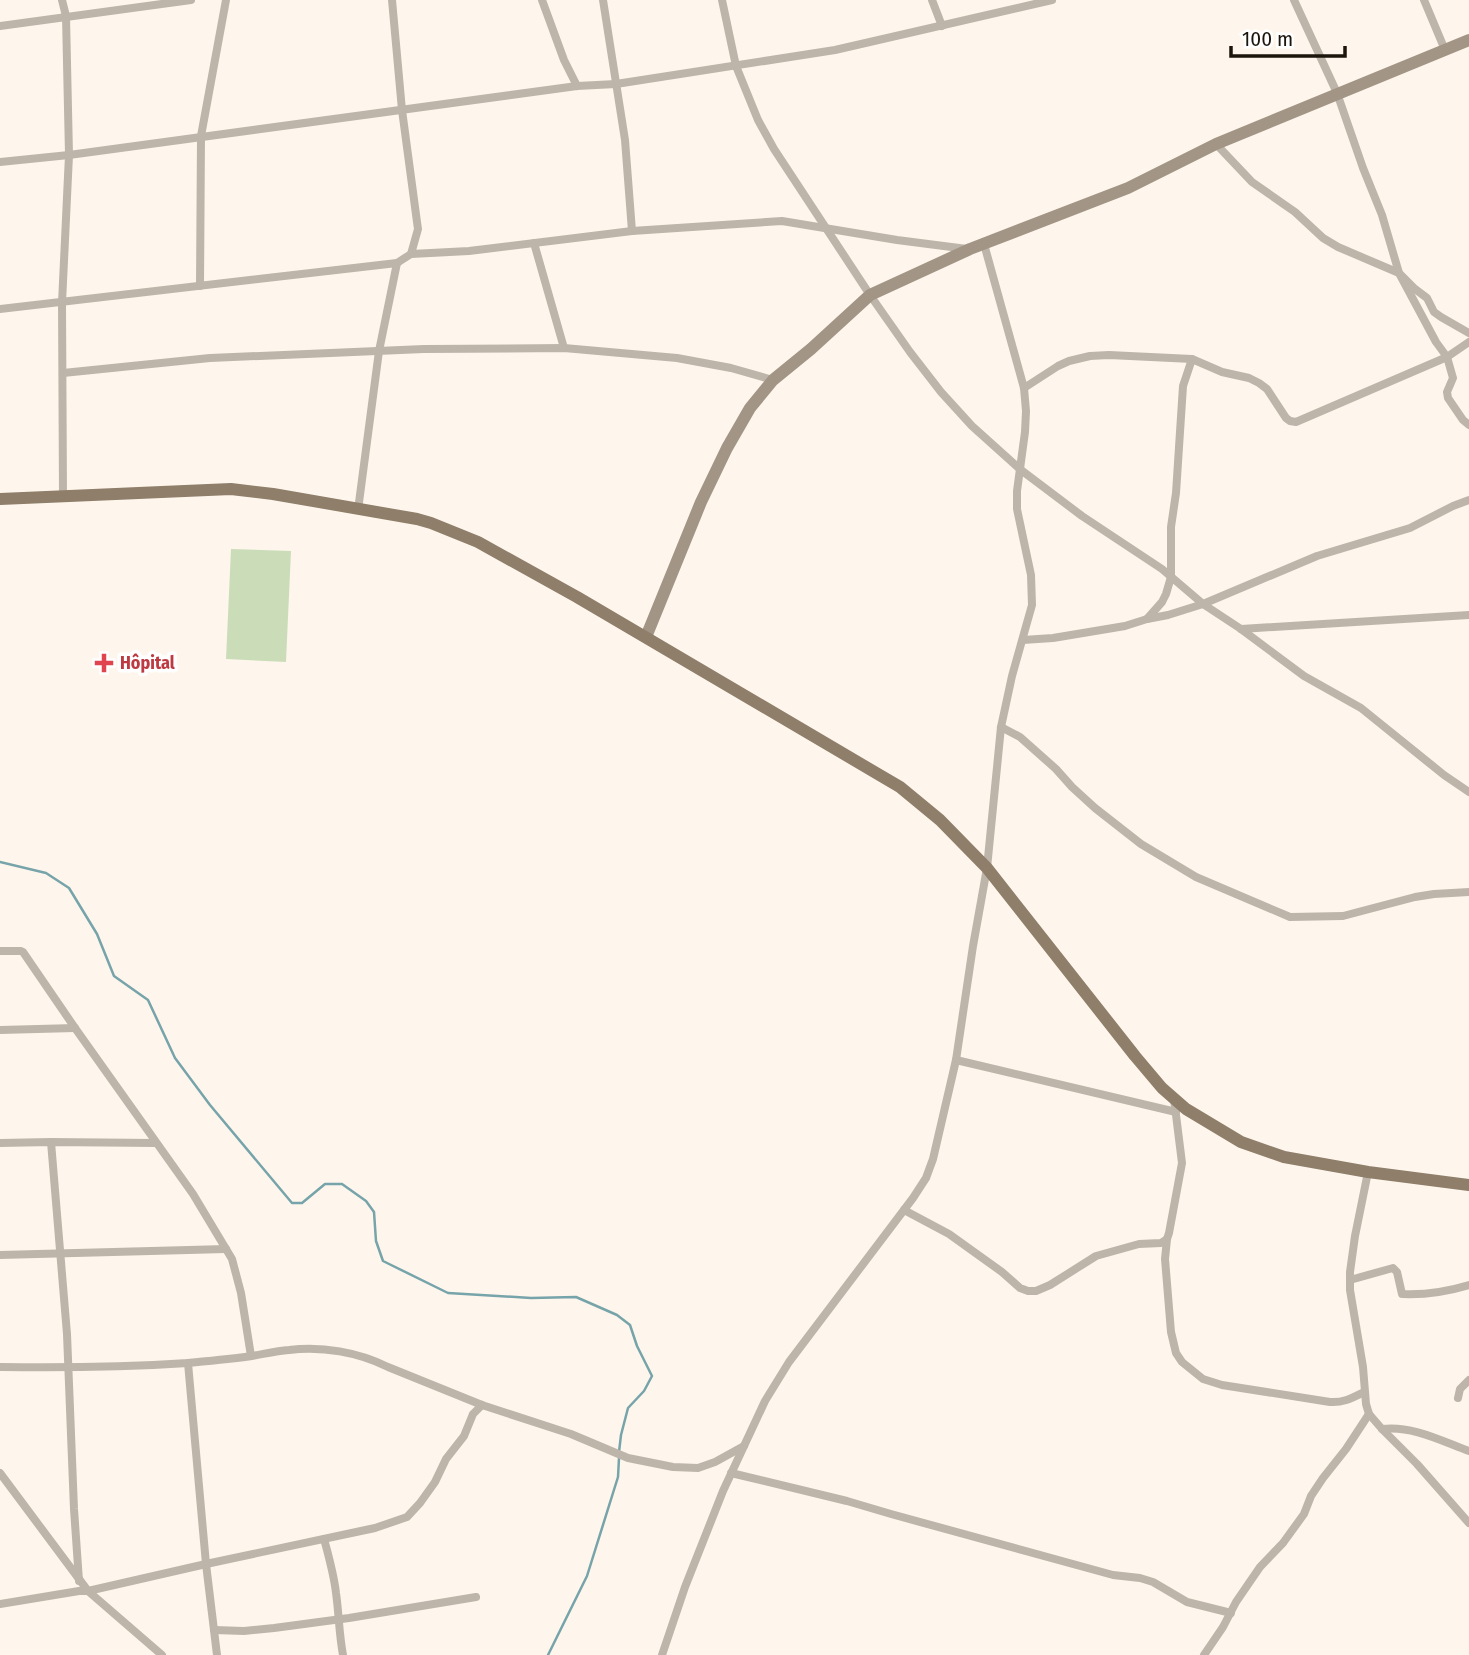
<svg xmlns="http://www.w3.org/2000/svg" width="1469" height="1655" font-family="'Fira Sans Condensed',sans-serif">
	<rect width="100%" height="100%" fill="#fef6ec"/>
	<!-- green -->
	<polygon fill="#cbddb8" points="231,549 291,551 286,662 226,659"/>
	<g fill="none" stroke-linecap="round" stroke-linejoin="round">
		<!-- stream -->
		<g stroke="#76a4aa" stroke-width="2.5">
			<polyline points="0,862 46,873 69,888 97,934 114,976 148,1000 175,1058 210,1105 292,1203 302,1203 325,1184 342,1184 366,1201 374,1212 376,1241 383,1261 448,1293 531,1298 576,1297 617,1315 630,1325 637,1346 652,1376 644,1391 628,1408 621,1435 619,1452"/>
			<polyline points="548,1655 587,1576 618,1477 619,1458"/>
		</g>
		<!-- minor -->
		<g stroke="#beb5aa" stroke-width="8">
			<polyline points="62,0 66,16 69,155 62,303 63,496"/>
			<polyline points="392,0 402,110 417,222 418,229 411,254"/>
			<polyline points="542,0 564,60 577,86"/>
			<polyline points="603,0 625,140 632,231"/>
			<polyline points="722,0 736,66 758,120 774,149 870,295 910,352 941,392 972,426 1021,470 1082,516 1162,569 1203,604 1241,629 1304,676 1361,708 1444,775 1469,792"/>
			<polyline points="932,0 942,26"/>
			<polyline points="1294,0 1337,93 1363,168 1382,215 1399,273 1436,342 1447,357 1453,378 1447,392 1448,398 1463,420 1469,425"/>
			<polyline points="1424,0 1445,50"/>
			<polyline points="0,26 191,0"/>
			<polyline points="1216,144 1252,182 1295,212 1323,238 1338,247 1399,273 1415,289 1427,298 1434,312 1441,317 1469,333"/>
			<polyline points="0,162 69,155 577,86 616,84 835,50 1052,0"/>
			<polyline points="534,243 564,348"/>
			<polyline points="200,286 201,136 226,0"/>
			<polyline points="0,309 397,263 411,254 469,251 632,231 782,221 897,240 967,249"/>
			<polyline points="63,373 210,358 424,349 564,348 677,358 731,368 773,380"/>
			<polyline points="1024,388 1058,366 1069,361 1090,356 1109,355 1192,359 1222,372 1249,378 1259,383 1267,389 1286,418 1290,421 1296,422 1447,357 1469,342"/>
			<polyline points="358,510 379,351 397,263"/>
			<polyline points="1147,619 1168,615 1203,604 1317,556 1410,528 1453,506 1469,500"/>
			<polyline points="1241,629 1469,615"/>
			<polyline points="1023,640 1053,638 1125,626 1147,619 1162,602 1166,594 1171,577 1171,527 1176,493 1183,386 1192,359"/>
			<polyline points="1001,727 1020,737 1056,769 1072,787 1095,808 1141,844 1196,877 1290,917 1343,916 1415,897 1434,894 1469,892"/>
			<polyline points="0,951 21,951 23,952 75,1028 193,1194 232,1259 241,1293 251,1356"/>
			<polyline points="0,1030 75,1028"/>
			<polyline points="956,1060 1176,1112"/>
			<polyline points="51,1142 67,1334 74,1509 79,1581"/>
			<polyline points="0,1143 51,1142 155,1143"/>
			<polyline points="1368,1172 1355,1236 1350,1272 1350,1290 1363,1367 1366,1404 1369,1414 1382,1429 1417,1464 1469,1523"/>
			<polyline points="904,1210 949,1234 1002,1272 1020,1288 1028,1291 1036,1291 1050,1285 1096,1256 1139,1244 1161,1243 1167,1239 1169,1233 1182,1163 1174,1099"/>
			<path d="M1167,1239l-2,20 6,73 5,21 6,9 21,17 19,6 108,17c13,1 22,-4 34,-10"/>
			<polyline points="0,1255 226,1249"/>
			<path d="M1350,1280l43,-12 4,4 5,22c24,1 44,-2 67,-9"/>
			<polyline points="188,1363 206,1564 217,1655"/>
			<path d="M0,1367c63,1 125,0 188,-4 21,-2 43,-4 64,-7 12,-2 24,-5 37,-6 33,-4 69,2 99,17l94,38 89,29 57,24 45,9 25,1 17,-6 29,-16"/>
			<polyline points="1458,1398 1460,1389 1469,1380"/>
			<path d="M1382,1429c29,-4 60,12 87,22"/>
			<polyline points="0,1473 88,1591 206,1564 375,1528 407,1517 420,1503 435,1482 446,1459 464,1436 473,1414 482,1405"/>
			<polyline points="731,1473 847,1501 891,1514 1113,1575 1140,1578 1153,1582 1187,1602 1231,1613"/>
			<path d="M324,1539c5,18 10,36 12,54 3,21 3,41 7,62"/>
			<polyline points="0,1604 79,1591 88,1591 162,1655"/>
			<polyline points="214,1630 244,1631 274,1628 349,1618 476,1597"/>
			<polyline points="662,1655 685,1587 723,1491 765,1401 789,1362 913,1198 926,1178 933,1159 956,1060 973,946 987,868 1001,727 1012,676 1032,605 1031,575 1017,509 1017,491 1025,432 1026,411 1024,388 984,244"/>
			<polyline points="1204,1655 1223,1627 1236,1602 1260,1567 1283,1543 1304,1514 1311,1496 1323,1478 1346,1449 1369,1414"/>
		</g>
		<!-- secondary -->
		<polyline stroke="#a29585" stroke-width="12" points="646,637 701,502 727,448 750,408 773,380 811,349 870,295 970,249 1128,188 1216,144 1469,40"/>
		<!-- primary -->
		<polyline stroke="#8e7e6a" stroke-width="12" points="0,499 231,489 273,494 417,519 431,523 478,542 577,597 900,787 940,820 987,868 1135,1056 1162,1088 1186,1109 1241,1142 1284,1157 1368,1172 1469,1185"/>
	</g>
	<!-- markers -->
	<path fill="#e0444e" stroke="#fff" stroke-width="2.5" d="M100.5 652.5h7v7h7v7h-7v7h-7v-7h-7v-7h7z"/>
	<g text-anchor="middle" stroke-width="7" stroke-linejoin="round" paint-order="stroke">
		<!-- health labels -->
		<g font-size="18" font-weight="bold" fill="#be3a42" stroke="#fff" text-anchor="start">
			<text x="120" y="669">Hôpital</text>
		</g>
	</g>
	<!-- scale -->
	<path d="M1231 46v10h114v-10" fill="none" stroke="#1b150c" stroke-width="3.5"/>
	<text x="1242" y="46" font-size="21" fill="#1b150c" stroke="#ffffff" stroke-width="5" paint-order="stroke">100 m</text>
</svg>
